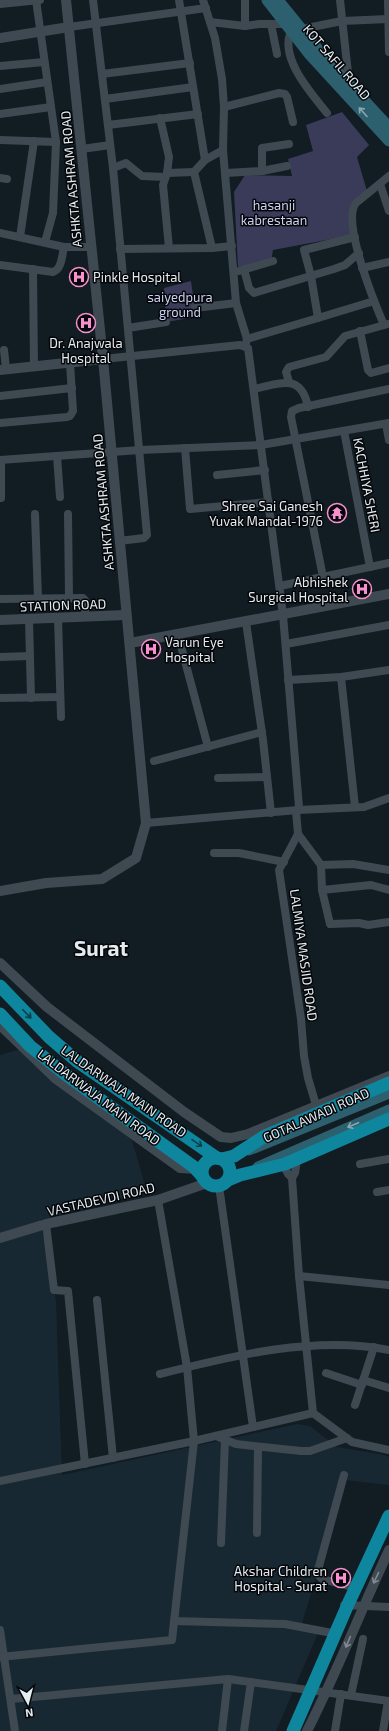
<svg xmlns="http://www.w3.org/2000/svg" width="389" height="1731" font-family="'Exo 2',sans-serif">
	<rect width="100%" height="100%" fill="#121c23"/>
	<!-- built -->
	<polygon fill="#182832" points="21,1049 131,1137 147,1192 40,1220 56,1301 62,1475 297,1424 310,1426 337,1447 384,1455 389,1457 389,1485 345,1480 300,1630 318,1633 276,1731 0,1731 0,1055"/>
	<!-- green -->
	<g fill="#393b59">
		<polygon points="342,112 369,145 357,157 367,191 351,205 353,235 273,250 271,262 238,267 234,192 245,175 292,176 288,159 313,151 306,125"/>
		<polygon points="191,281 196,317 166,322 164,288"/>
	</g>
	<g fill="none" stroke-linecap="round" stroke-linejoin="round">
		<!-- minor -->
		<g stroke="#3f4951" stroke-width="8">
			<polyline points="36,0 56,142 53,213 45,242"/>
			<polyline points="93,0 113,168 147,535 144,538 119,541"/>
			<polyline points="203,0 215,38 222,79 224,107 223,150 236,303 247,339"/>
			<polyline points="245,0 245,26"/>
			<polyline points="340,0 349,82"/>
			<polyline points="388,0 389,52"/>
			<polyline points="0,4 40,0"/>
			<polyline points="210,22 245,26 259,24 285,24 289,22"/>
			<polyline points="271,24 277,54"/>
			<polyline points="69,27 206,8"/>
			<polyline points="302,29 342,21 388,19"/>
			<path d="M291,31c-12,27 20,62 36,82"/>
			<polyline points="0,66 44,62"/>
			<polyline points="102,74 190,63"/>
			<polyline points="0,89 47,82"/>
			<polyline points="105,99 193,87"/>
			<polyline points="224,107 279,93 285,94 287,97 293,122"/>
			<polyline points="0,114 51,107"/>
			<polyline points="160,118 169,157 167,173 163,185 169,248"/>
			<polyline points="108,125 198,114"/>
			<polyline points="0,140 56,142"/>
			<polyline points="82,149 110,145"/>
			<polyline points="205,160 223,150"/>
			<polyline points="113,168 126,163 142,176 165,177"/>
			<polyline points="262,171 262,148 289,144"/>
			<polyline points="167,173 194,172"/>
			<polyline points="226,173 262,171 287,166"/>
			<polyline points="0,178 7,179"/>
			<polyline points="380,184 389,211"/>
			<polyline points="0,233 64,247 91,247"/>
			<polyline points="20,237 34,141"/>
			<polyline points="355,237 304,250 311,276 318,318 374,301"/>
			<polyline points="212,248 232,246"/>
			<polyline points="120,249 212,248 194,172 205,160 179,0"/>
			<path d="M0,265l53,7c9,-3 9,-17 11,-25"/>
			<polyline points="362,268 389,262"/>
			<polyline points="33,269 34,367"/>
			<polyline points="244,269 249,288 254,293 334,269 345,265 359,253"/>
			<polyline points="239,271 273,261"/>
			<polyline points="195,308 236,303"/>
			<path d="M384,325c-9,-21 -43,-104 -28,-122l33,-27"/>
			<polyline points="128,328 166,322"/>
			<polyline points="360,331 368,370 371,373 389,368"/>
			<polyline points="246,343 247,339 318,318"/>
			<polyline points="4,350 6,369"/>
			<polyline points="103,359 240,345 248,348 283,615 299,807 298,810 146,823"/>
			<polyline points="289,382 286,372 289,367 326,357 345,336 388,324"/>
			<path d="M254,389c25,-5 47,-17 54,18"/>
			<polyline points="0,396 72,388"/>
			<polyline points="0,423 67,417 70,416 73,411 70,363"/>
			<polyline points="386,424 389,440"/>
			<polyline points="344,431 370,567"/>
			<polyline points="185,448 190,509 269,502"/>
			<polyline points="57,456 60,497"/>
			<polyline points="0,460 140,450 261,445 389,423"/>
			<polyline points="1,460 1,498"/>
			<polyline points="217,475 265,470"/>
			<polyline points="35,514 38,598"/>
			<polyline points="68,514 69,598"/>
			<polyline points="323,577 291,417 292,411 299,408 389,389"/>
			<polyline points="280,586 389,563"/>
			<polyline points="0,599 83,598 85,600 85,617"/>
			<polyline points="58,618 61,717"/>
			<polyline points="29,619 31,698"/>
			<polyline points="246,622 263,740 271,813"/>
			<polyline points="178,635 208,747"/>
			<polyline points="286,644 389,625"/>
			<polyline points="0,657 30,656"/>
			<polyline points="341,677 355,807"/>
			<polyline points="288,680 341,677 389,670"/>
			<polyline points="0,698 60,697"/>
			<polyline points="154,761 262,732"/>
			<polyline points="218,778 267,777"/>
			<polyline points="298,810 364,807 389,798"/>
			<polyline points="296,811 298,834 279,870 301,1019 304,1056 308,1078 316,1105"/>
			<polyline points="298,834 321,865 322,890 330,924 359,923 368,925 389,922"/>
			<polyline points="214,853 239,853 284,862"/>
			<polyline points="321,865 353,864 389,870"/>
			<polyline points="322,890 371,885 389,890"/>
			<polyline points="283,1164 288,1174 292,1178 295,1173 297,1159"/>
			<polyline points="360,1164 389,1159"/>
			<polyline points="219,1186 253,1427"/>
			<polyline points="377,1192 389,1190"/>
			<polyline points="46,1224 54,1290 68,1291 85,1464"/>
			<polyline points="299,1276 389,1285"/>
			<polyline points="97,1300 113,1458"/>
			<polyline points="326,1373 362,1385"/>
			<path d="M160,1374c72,-18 155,-39 229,-24"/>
			<polyline points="363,1380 389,1388"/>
			<polyline points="355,1405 374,1347"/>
			<polyline points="313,1413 352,1442 389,1450"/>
			<polyline points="216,1436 236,1444 301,1451 310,1451 347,1438"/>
			<polyline points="344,1475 318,1570 318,1575 322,1579 352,1587"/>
			<polyline points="0,1481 194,1441 313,1413 299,1276 292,1178"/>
			<polyline points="257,1533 258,1447"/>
			<polyline points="221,1543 225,1440"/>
			<polyline points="344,1605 389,1607"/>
			<polyline points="174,1621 285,1624 332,1633"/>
			<polyline points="0,1630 15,1731"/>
			<polyline points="0,1657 172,1640 194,1441 187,1367 158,1200"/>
			<polyline points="351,1695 363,1639"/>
			<polyline points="11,1699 228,1679 389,1701"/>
			<polyline points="222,1731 228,1679"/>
			<polyline points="244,1731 251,1682"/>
			<polyline points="335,1731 341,1694"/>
			<polyline points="383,1731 388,1701"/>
		</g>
		<!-- tertiary -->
		<g stroke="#3f4951" stroke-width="10">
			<polyline points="0,38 69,27"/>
			<polyline points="0,370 103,359"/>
			<polyline points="0,620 126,615"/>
			<polyline points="130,643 389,594"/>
			<polyline points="0,891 46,883 102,879 136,858 146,823 103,359 66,0"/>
			<polyline points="0,963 47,1007 184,1112 221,1137 231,1138 248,1134 389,1076"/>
			<polyline points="0,1025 56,1079 180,1168 196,1169"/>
			<polyline points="0,1238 46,1224 158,1200 207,1183"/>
			<path d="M307,1731c30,-59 54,-121 82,-181"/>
		</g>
		<!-- secondary -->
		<g stroke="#2d606e" stroke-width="11">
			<polyline points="267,0 310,55 389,141"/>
			<polyline points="278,0 326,59 389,127"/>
			<polyline points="249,1150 389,1093"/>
			<polyline points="258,1167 389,1110"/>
		</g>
		<!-- trunk -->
		<g stroke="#0e869e" stroke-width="13">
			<polyline points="0,986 49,1037 78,1062 217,1158"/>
			<polyline points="0,1014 30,1046 65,1074 194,1167 202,1176"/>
			<circle cx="216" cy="1172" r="14"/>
			<polyline points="222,1159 234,1156 265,1136 389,1083"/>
			<polyline points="228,1180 240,1175 285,1164 389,1119"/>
			<polyline points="293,1731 349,1602 389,1516"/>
		</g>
	</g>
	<!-- one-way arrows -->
	<defs><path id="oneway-shaft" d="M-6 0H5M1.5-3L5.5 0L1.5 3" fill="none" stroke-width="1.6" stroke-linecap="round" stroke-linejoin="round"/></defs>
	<g stroke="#89a6af">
		<use href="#oneway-shaft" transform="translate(363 112) rotate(-132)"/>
		<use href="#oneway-shaft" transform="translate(353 1125) rotate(157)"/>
	</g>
	<g stroke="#08404c">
		<use href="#oneway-shaft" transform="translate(27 1014) rotate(46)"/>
		<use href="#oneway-shaft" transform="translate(197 1143) rotate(34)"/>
	</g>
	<g stroke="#818a91">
		<use href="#oneway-shaft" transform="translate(376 1578) rotate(115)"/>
		<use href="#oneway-shaft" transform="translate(348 1642) rotate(113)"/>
	</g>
	<!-- icons -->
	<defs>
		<symbol id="hospital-ring" viewBox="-11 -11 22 22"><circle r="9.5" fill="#040609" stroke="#f690d0" stroke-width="1.5"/><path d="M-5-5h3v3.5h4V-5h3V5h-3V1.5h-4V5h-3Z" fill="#f690d0"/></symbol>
		<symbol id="temple-ring" viewBox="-11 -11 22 22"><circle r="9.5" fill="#040609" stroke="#f690d0" stroke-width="1.5"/><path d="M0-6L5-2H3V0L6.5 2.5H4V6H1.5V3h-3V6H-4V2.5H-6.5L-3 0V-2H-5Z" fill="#f690d0"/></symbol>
	</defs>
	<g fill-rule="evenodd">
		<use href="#hospital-ring" x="68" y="266" width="22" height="22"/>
		<use href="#hospital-ring" x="75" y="312" width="22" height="22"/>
		<use href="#temple-ring" x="326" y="502" width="22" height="22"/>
		<use href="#hospital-ring" x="351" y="578" width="22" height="22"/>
		<use href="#hospital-ring" x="140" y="638" width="22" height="22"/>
		<use href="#hospital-ring" x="330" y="1567" width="22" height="22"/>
	</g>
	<g text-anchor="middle" stroke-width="3" stroke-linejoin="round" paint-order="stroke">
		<!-- street labels -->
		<g font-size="13" fill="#e5ecf0" stroke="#040609">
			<text transform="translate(337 62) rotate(49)" y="5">KOT SAFIL ROAD</text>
			<text transform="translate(71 179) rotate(-95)" y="5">ASHKTA ASHRAM ROAD</text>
			<text transform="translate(367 485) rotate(79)" y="5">KACHHIYA SHERI</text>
			<text transform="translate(103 502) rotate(-95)" y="5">ASHKTA ASHRAM ROAD</text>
			<text transform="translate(63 605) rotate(-2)" y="5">STATION ROAD</text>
			<text transform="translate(304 955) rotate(82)" y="5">LALMIYA MASJID ROAD</text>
			<text transform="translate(124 1091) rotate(35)" y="5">LALDARWAJA MAIN ROAD</text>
			<text transform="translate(99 1097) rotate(37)" y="5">LALDARWAJA MAIN ROAD</text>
			<text transform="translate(316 1115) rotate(-24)" y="5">GOTALAWADI ROAD</text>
			<text transform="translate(101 1199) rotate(-13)" y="5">VASTADEVDI ROAD</text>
		</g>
		<!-- park labels -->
		<g font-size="13" fill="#cdd1f1" stroke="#040609">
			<text x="274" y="210">hasanji<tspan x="274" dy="15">kabrestaan</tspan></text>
			<text x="180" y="302">saiyedpura<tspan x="180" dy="15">ground</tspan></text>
		</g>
		<!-- poi labels -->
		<g font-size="13" fill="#e5ecf0" stroke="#040609" text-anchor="end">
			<text x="93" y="282" text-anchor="start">Pinkle Hospital</text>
			<text x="86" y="348" text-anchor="middle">Dr. Anajwala<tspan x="86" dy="15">Hospital</tspan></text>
			<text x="323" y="511">Shree Sai Ganesh<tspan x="323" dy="15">Yuvak Mandal-1976</tspan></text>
			<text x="348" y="587">Abhishek<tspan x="348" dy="15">Surgical Hospital</tspan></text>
			<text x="165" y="647" text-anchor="start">Varun Eye<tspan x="165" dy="15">Hospital</tspan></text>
			<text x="327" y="1576">Akshar Children<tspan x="327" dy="15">Hospital - Surat</tspan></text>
		</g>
		<!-- town labels -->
		<g font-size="21" font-weight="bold" fill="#e5ecf0" stroke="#040609">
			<text x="101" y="956">Surat</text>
		</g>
	</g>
	<!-- north arrow -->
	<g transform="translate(28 1703) rotate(173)" stroke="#040609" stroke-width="3" paint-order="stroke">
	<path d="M0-3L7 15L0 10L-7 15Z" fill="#e5ecf0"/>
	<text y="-6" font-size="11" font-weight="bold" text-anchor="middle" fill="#e5ecf0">N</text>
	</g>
</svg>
